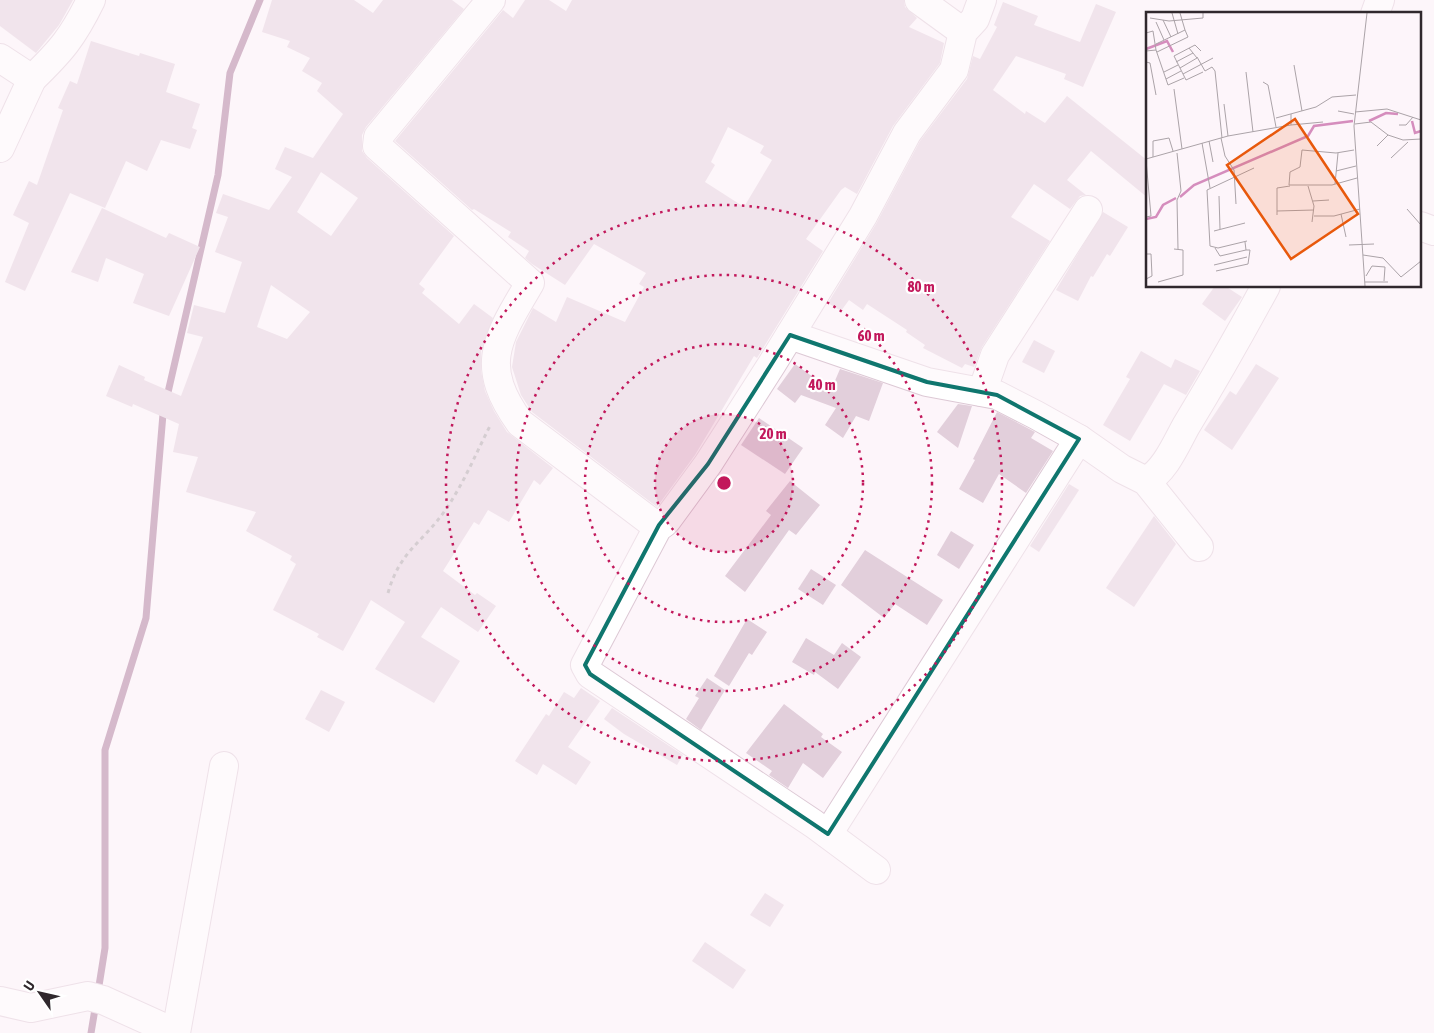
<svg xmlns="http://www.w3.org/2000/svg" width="1434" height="1033" font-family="'Asap Condensed',sans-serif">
	<rect width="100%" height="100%" fill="#fdf5fa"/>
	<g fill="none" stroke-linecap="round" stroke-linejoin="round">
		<!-- stream -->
		<g stroke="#a46f92" stroke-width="7">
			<polyline points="98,992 105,948 105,750 146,618 163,414 218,175 230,73 260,0"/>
			<polyline points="91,1033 96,1003"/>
		</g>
	</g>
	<!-- building -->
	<g fill="#e2cfdb" fill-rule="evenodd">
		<polygon points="0,0 73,0 59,25 36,53 0,26"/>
		<path d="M272,0h82l19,13 10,-13h69l12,9 -98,118 -4,8v16l5,7 87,78 -35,48 6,5 -3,4 37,31 15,-20 19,14 -12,33v20l4,20 9,20 13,21 46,36 -13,17 -6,-5 -25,42 -21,-12 -9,15 -5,-3 -31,49 32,24 2,-2 19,13 -18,26 -37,-25 -20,30 39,24 -26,42 -59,-34 30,-47 -34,-22 -28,51 -26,-14 2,-3 -46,-24 23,-46 -6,-4 2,-4 -46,-25 10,-19 -70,-20 12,-35 -25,-5 6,-28 -46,-20 -1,3 -26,-11 13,-31 26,12 -1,3 37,16 22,-59 -16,-4 7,-28 31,8 17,-51 -27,-10 13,-35 -12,-4 7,-19 46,16 23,-33 -17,-8 10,-22 28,11 30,-44 -26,-23 5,-8 -20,-12 8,-13 -23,-11 3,-6 -28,-9zM321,172l37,26 -27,38 -34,-24zM271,285l39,27 -23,27 -30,-12z"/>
		<path d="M525,0h24l17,11 6,-11h332l1,7 12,11 -8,9 35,16 -4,20 -47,63 -36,68 -12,-7 -4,3 -35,49 17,12 -66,107 -3,-2 -59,99 -38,52 -125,-95 -11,-17 -9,-28 4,-25 17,-34 23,14 11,-25 58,25 19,-35 -5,-3 7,-11 -52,-29 -29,41 -33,-21 -7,-6 4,-7 -21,-14 3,-5 -37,-23 -2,1 -77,-69 108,-131 10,8zM728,127l36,19 -4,7 12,7 -28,47 -39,-25 10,-17 -4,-3z"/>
		<polygon points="1003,2 1038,16 1034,25 1080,42 1096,4 1116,12 1083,87 1064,79 1066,74 1016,56 993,90 1025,114 1026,111 1045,123 1067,96 1148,161 1148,198 1091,151 1067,180 1086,195 1080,196 1070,209 1034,184 1011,217 1050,241 982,347 974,367 965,364 962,368 923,348 925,345 906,332 907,330 867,304 863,310 849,300 841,311 828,303 876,224 920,141 967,79 973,56 980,59 997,27 994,25"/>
		<polygon points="91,41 139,56 140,53 175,64 166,92 200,104 192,128 197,130 190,149 161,140 147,171 126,161 105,208 70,193 25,291 5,282 29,223 13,215 29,181 37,185 63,110 58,108 70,81 77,84"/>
		<polygon points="102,208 166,238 169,233 200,247 169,316 133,303 144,274 106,258 98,282 71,272"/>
		<polygon points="1103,212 1128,227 1110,256 1107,254 1093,277 1091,276 1078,301 1056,290"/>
		<polygon points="1215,286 1225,286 1242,297 1225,321 1202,304"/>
		<polygon points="1034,340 1055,351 1044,373 1022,362"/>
		<polygon points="1141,351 1171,368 1175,359 1200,371 1186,395 1164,384 1130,441 1103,425 1130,379 1126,377"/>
		<polygon points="795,364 831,390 840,369 883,383 869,421 856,416 843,438 825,425 836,408 801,395 795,403 777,389"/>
		<polygon points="1256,364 1279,378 1232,450 1204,430 1230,391 1236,395"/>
		<polygon points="958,404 972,406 958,448 937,432"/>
		<polygon points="997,412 1035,432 1031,438 1053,451 1026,493 999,474 983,503 959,489 975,460 973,459"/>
		<polygon points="759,418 803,448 785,474 741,445"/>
		<polygon points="790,481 820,505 796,535 789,530 745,592 725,576 771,515 766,511"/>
		<polygon points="1069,484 1079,490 1039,552 1030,546"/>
		<polygon points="1154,516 1176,544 1134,607 1106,588"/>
		<polygon points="951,531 974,545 959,569 937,555"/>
		<polygon points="865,550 943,600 927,625 895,604 884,618 841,585"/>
		<polygon points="811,569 836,585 823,605 798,589"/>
		<polygon points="747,619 767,632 752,655 749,653 729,686 714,676"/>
		<polygon points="806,638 834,655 842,643 861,657 838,689 815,672 814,675 792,662"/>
		<polygon points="707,678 725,690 701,730 686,719 699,698 695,696"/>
		<polygon points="581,688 600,701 568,747 591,762 576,785 543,764 537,775 515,761 546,714 549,716 564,692 574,698"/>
		<polygon points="321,690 345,702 329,732 305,719"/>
		<polygon points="784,704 823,734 821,737 842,752 823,778 803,763 788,788 769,775 772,771 746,753"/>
		<polygon points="612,708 683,755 677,765 624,734 604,719"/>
		<polygon points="765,893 784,905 770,927 750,915"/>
		<polygon points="705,942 746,970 733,989 692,961"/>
	</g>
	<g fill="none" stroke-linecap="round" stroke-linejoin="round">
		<defs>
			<g id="minor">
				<path d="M491,0l-113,137 -1,9 153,137c-33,56 -52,82 -10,140l135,102 8,-1 4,-4 41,-56 64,-100 91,-148 44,-83 47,-63 9,-38 12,-13 7,-19"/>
				<polyline points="919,0 963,32"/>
				<polyline points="1375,14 1380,0"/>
				<polyline points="0,58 32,79 0,148"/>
				<path d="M32,79c29,-28 41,-42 59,-79"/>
				<polyline points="1420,226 1434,231"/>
				<polyline points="790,335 927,382 997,395 1036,415 1079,439 1122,469 1146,481 1199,547"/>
				<polyline points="982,392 995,355 1088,210"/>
				<path d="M1146,481c19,-10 30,-37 40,-55 28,-46 54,-92 80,-140"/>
				<polyline points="659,525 585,665 590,674 814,824 876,870"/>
				<polyline points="828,834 1079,439"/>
				<polyline points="0,1001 31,1008 88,996 103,1000 176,1033"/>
				<polyline points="176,1033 224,766"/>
			</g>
		</defs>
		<!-- minor casing -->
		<use href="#minor" stroke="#ddc9d5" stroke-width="30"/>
		<!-- path -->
		<path stroke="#a49ca1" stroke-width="3" stroke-dasharray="4 4" stroke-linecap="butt" d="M388,593c12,-43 35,-50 58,-84 18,-26 30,-56 45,-85"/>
		<!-- minor -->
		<use href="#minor" stroke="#fff" stroke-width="28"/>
	</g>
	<!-- marked area -->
	<path d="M0 0H1434V1033H0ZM790,335l137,47 70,13 82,44 -251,395 -238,-160 -5,-9 74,-140 49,-61z" fill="#fdf5fa" fill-opacity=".55" fill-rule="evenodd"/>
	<path fill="none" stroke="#0f766e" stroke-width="4" stroke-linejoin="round" d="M790,335l137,47 70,13 82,44 -251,395 -238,-160 -5,-9 74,-140 49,-61z"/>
	<!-- distance rings -->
	<circle cx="724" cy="483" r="69" fill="#c2185b" fill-opacity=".12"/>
	<g fill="none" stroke="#c2185b" stroke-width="2.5" stroke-dasharray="2.5 5">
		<circle cx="724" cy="483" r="69"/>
		<circle cx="724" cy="483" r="139"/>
		<circle cx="724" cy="483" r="208"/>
		<circle cx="724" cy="483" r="278"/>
	</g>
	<!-- overview -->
	<g transform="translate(1146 12)">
		<rect width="275" height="275" fill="#fdf5fa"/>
		<path fill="none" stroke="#d58dbd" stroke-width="2.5" d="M0,37l21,-8 6,11M223,109l17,-8 12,1M266,109l3,12 6,-2M34,185l14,-12 114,-49 6,-10 39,-5M0,207l10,-2 7,-12 13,-7"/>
		<path fill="none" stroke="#aba3a8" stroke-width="1" d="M26,1l6,21M34,1l5,17M4,6l19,3 34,-3v-5M17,8l8,17M10,10l8,18M0,21l7,-2 3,19M10,32l29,-14 3,7 -31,15M0,39l10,-1 12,35 16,-7M55,39l-6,-6 -21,11 12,24 17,-8M51,45l8,14 7,-4 3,4 7,67M0,50l4,1 6,32M30,50l17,-9M148,53l8,46M34,56l17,-10 -8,-10M18,60l14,-7M100,60l7,60M37,62l30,-16M20,67l15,-8M117,70l5,3 8,42M28,77l8,60M78,92l4,32M192,99l16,3M209,100l32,-3 34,11M130,106l40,-11 16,-10 24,-2M209,112l16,-2 17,13 15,5 18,-1M145,113l32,-3M253,113h7l7,-8M75,126l4,18 9,14 2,34M63,129l4,21M56,131l8,45M231,134l11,-11M208,138l-18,3 -34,-3 -2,17 -10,5 -1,13h43l25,-7M31,141l4,38 -4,9 1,49M7,145v-16l16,-3 4,13M245,146l17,-16M0,147l82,-23 63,-11v-11M0,148l5,56 -5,1M190,159l20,-5M189,172l3,-31M162,174l6,20 -2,16M73,184l1,33M167,189l16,-1M261,197l14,16M131,199l37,-1M195,202l5,23M131,203v-27l13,-2M168,204h20l26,-7M68,219l31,-8M101,229l-29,7 -8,-2 -3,-56 47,-22M203,233l25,-1M69,236l5,8 26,-6 -1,-8M0,242h5l1,22 -6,3M217,243l20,3 18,19 20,-16M68,253l33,-8M70,259l32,-7 2,-14h-4M220,264l6,-10 13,1 -1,14M12,270l25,-7v-25l-9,-1M219,270h23M219,274l-11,-160 13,-113"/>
		<path fill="#e8590c" fill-opacity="0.15" stroke="#e8590c" stroke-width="2.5" d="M149,107l63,95 -67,45 -64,-94z"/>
		<rect width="275" height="275" fill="none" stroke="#30282d" stroke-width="2.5"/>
	</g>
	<circle cx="724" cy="483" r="8" fill="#c2185b" stroke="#fff" stroke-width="2.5"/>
	<g font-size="15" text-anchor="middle" font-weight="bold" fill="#c2185b" stroke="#fff" stroke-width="4.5" stroke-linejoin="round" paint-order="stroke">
		<text x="921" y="292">80 m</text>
		<text x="871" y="341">60 m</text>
		<text x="822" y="390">40 m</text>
		<text x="773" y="439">20 m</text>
	</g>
	<!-- north arrow -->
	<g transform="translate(40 993) rotate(304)" stroke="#ffffff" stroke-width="4" paint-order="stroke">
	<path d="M0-4L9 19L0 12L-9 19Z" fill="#30282d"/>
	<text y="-8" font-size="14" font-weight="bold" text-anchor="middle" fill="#30282d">U</text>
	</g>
</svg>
